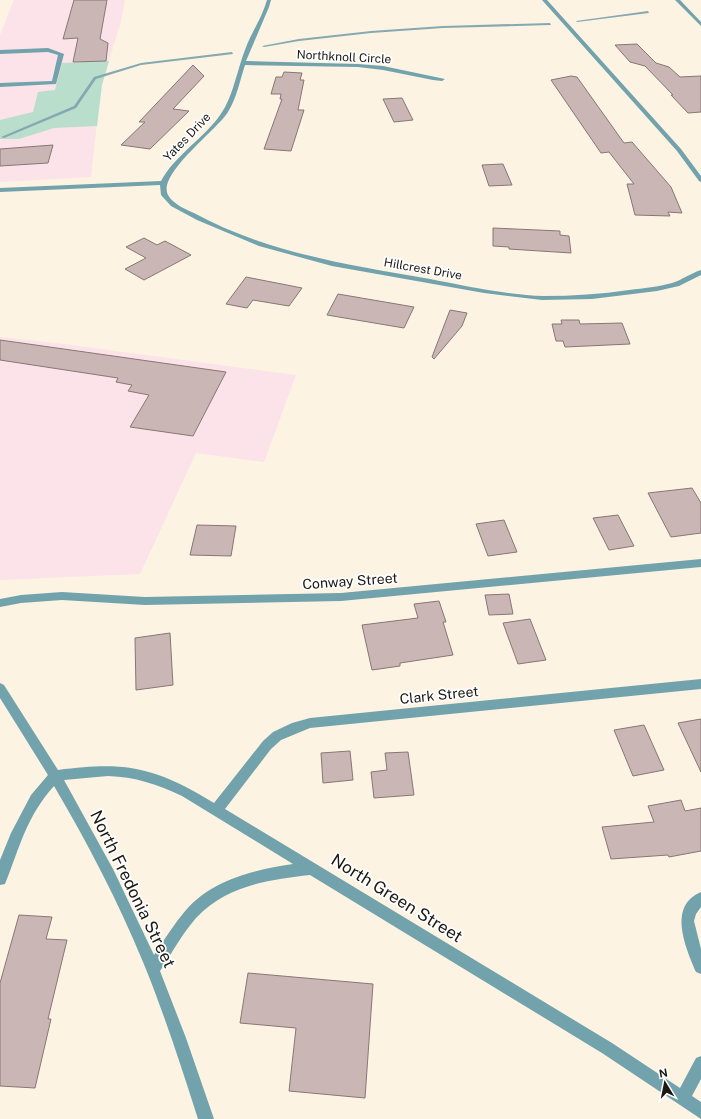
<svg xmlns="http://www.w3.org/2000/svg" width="701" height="1119" font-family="'Public Sans',sans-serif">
	<rect width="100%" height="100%" fill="#fcf3e3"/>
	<!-- commercial -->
	<g fill="#fce2e9">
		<polygon points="14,0 125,0 121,21 101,86 91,177 0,182 0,35"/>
		<polygon points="0,337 64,344 296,375 264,462 196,453 140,574 0,580"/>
	</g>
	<!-- green -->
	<polygon fill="#b9decc" points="109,61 102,85 97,126 54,128 19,139 0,139 0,120 33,112 38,92 55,90 62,63"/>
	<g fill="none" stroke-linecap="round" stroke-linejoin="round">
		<!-- stream -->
		<g fill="#85a8b1" fill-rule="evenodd">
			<polygon points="648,11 649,13 577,22 576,21"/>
			<polygon points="550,23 551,25 443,28 371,33 299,41 264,47 262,46 299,39 371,31 443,26"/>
			<polygon points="232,52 233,54 141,65 96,79 76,108 4,138 1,137 74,106 94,77 141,63"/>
		</g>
	</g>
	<!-- building -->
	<g fill="#cab6b5" stroke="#887675">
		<polygon points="74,0 107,0 100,39 108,43 106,61 73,62 78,38 63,39"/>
		<polygon points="637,44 656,63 669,67 680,77 701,76 701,112 688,113 671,95 673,95 645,66 630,62 615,45"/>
		<polygon points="193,65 204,76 173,109 189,111 150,149 121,145 145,122 139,122"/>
		<polygon points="284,72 302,73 300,80 304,80 298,110 304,110 291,151 264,149 282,99 280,99 281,94 271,94 276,77 282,77"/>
		<polygon points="571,76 577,77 624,143 632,142 671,187 682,213 668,212 670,216 635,215 627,184 634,184 609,152 601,153 551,80"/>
		<polygon points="402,98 413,120 394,122 383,99"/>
		<polygon points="53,145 48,163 0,166 0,149"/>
		<polygon points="503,164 512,185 489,186 482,165"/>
		<polygon points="493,228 560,231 560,235 569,236 571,253 509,249 509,247 493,246"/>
		<polygon points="144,238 157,245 165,241 191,255 144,280 125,269 146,258 126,247"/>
		<polygon points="246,277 302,288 289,306 253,300 247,308 226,304"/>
		<polygon points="338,294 414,307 404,328 327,315"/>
		<polygon points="450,310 467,313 462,326 434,359 432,357"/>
		<polygon points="561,320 579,320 580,324 622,323 630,344 565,347 563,341 556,341 552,324 562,324"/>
		<polygon points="0,340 226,372 193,436 130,427 149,395 128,391 132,385 116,382 118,378 0,360"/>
		<polygon points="692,488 701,503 701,533 671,537 648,493"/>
		<polygon points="618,515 634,546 609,550 593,518"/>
		<polygon points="504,520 517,552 488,556 476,524"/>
		<polygon points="197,525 236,526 231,556 190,555"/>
		<polygon points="509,594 513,614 489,615 485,595"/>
		<polygon points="439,601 446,622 443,622 453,655 400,663 400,666 372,670 362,625 418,618 414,604"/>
		<polygon points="530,619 546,660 518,664 503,623"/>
		<polygon points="170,633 173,685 136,690 135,638"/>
		<polygon points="701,719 701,772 678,723"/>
		<polygon points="644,725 664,770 633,776 614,730"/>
		<polygon points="350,751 353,780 323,783 321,753"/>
		<polygon points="408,752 414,795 374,798 371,772 387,770 385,753"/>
		<polygon points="681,800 685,811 701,808 701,851 669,857 668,855 611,859 602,827 654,822 648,806"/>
		<polygon points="19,915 52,917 46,939 67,940 48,1019 51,1019 35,1088 0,1086 0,983"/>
		<polygon points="248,973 373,984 365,1098 289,1091 296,1028 240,1023"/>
	</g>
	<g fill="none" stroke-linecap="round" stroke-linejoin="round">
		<!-- minor -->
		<g fill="#72a2ab" fill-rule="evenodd">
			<path d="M267,0h4l-2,7 -23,54 112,3 25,2 62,13 -3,2 -9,-1 -50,-10 -25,-3 -113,-2c-5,15 -8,32 -17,47 -11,18 -71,62 -60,83 5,9 17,14 26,18 73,40 156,52 236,66 36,7 77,16 114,17 29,0 57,-2 85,-6 15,-2 29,-3 43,-7 10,-3 19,-10 29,-13v5l-22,11 -22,5 -65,8 -50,1 -58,-7 -152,-27 -73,-20 -62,-26 -26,-14 -10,-11 -1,-10 -160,7v-4l161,-7c14,-25 39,-40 57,-63 15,-19 18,-45 27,-68 6,-17 17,-32 22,-50z"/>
			<polygon points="542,0 547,0 681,149 701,176 701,182 699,181 677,151"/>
			<polygon points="675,0 680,0 701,22 701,26"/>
			<polygon points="48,48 64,54 56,84 0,87 0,83 52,81 58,55 48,52 0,54 0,50"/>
			<polygon points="701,559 701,567 341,601 145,605 62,600 21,603 0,607 0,599 21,595 62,592 145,597 341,593"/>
			<path d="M701,679v10l-391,39 -29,12 -10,9 -46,60 387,234 68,45 16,-30 5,-2v23l-9,17 9,6v17l-99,-66 -292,-178c-42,5 -83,10 -114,43 -14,16 -24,35 -36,53l26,67 28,81h-16c-17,-53 -34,-106 -55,-157 -25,-61 -56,-120 -89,-176 -28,31 -34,61 -49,98l-5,1v-25l11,-27 20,-38 17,-20 -48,-77v-15l4,2 54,85c68,-9 97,-3 156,33l49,-62 10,-9 19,-9 18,-5zM108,776c27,1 49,8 74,20l111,68c-39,6 -80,15 -107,46 -12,14 -22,30 -32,45l-41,-86 -49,-89z"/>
			<path d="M701,892v15l-5,7 -2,7 7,28v25l-5,-2c-10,-24 -29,-66 5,-80z"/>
		</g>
	</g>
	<g text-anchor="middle" stroke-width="3.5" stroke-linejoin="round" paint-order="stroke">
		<!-- far-street labels -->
		<g font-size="12" fill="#1c1913" stroke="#fff">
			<text transform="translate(344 57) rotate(3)" y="4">Northknoll Circle</text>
			<text transform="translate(187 137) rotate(-46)" y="4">Yates Drive</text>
			<text transform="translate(423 269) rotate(10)" y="4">Hillcrest Drive</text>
		</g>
		<!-- street labels -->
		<g font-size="14" fill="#1c1913" stroke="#fff">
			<text transform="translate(350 581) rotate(-4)" y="5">Conway Street</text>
			<text transform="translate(439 695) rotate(-6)" y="5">Clark Street</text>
		</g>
		<!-- near-street labels -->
		<g font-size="17" fill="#1c1913" stroke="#fff">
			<text transform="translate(133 889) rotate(64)" y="6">North Fredonia Street</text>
			<text transform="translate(397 898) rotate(32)" y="6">North Green Street</text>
		</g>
	</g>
	<!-- north arrow -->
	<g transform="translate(665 1083) rotate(350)" stroke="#ffffff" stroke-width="3" paint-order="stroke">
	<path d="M0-3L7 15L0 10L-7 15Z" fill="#1c1913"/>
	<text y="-6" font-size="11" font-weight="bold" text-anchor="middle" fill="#1c1913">N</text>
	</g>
</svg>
